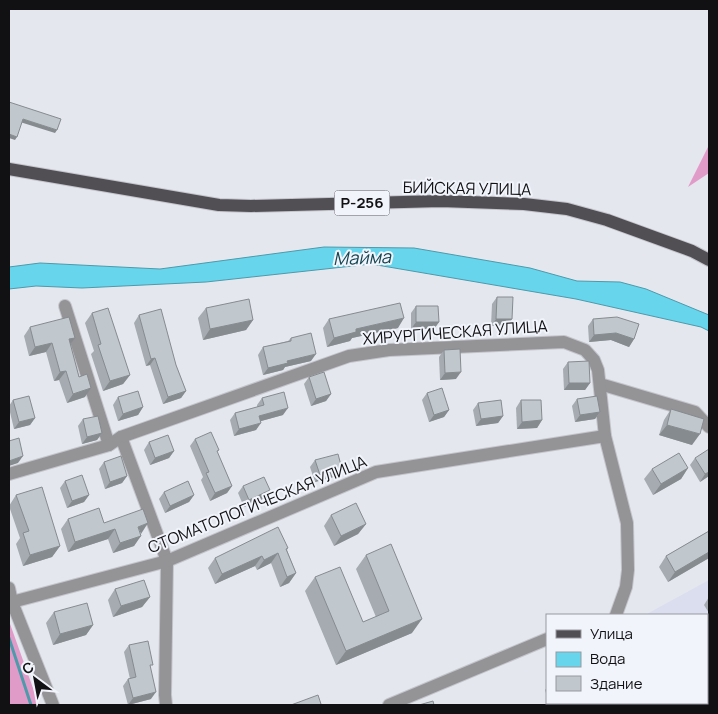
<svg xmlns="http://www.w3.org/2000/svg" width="718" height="714" font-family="Manrope,sans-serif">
	<rect width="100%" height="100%" fill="#e5e7ef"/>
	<!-- built -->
	<polygon fill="#dbdeee" points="709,580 709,705 648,705 647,703 707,703 707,615 645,615"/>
	<!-- green -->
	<g fill="#e19bc9">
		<polygon points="709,145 709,173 688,187"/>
		<polygon points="9,621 39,705 9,705"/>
	</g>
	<!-- water -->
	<polygon fill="#67d5ec" stroke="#4d9aab" points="324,247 414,248 530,268 577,281 620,282 646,289 709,315 709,331 701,327 576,299 371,264 206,282 82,288 36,286 9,289 9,267 40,263 160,269"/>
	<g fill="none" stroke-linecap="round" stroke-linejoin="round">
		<!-- stream -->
		<polyline stroke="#4d9aab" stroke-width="3" points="9,638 31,705"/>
		<defs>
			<g id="minor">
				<polyline points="65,306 109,445"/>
				<polyline points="600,384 695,412 709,427"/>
				<polyline points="121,437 167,561 165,695 166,705"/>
				<polyline points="9,474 109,445 121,437 349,356 389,350 564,342 585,350 594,360 598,370 605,436 627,523 628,570 626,587 616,615"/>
				<polyline points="9,588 12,602 53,705"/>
				<polyline points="12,602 167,561 376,472 605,436"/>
				<polyline points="638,703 640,705"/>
				<polyline points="389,705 547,639"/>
			</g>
			<polyline id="major" points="9,169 219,205 251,206 441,201 524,204 567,209 607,220 692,251 709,260"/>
		</defs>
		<!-- minor casing -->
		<use href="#minor" stroke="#c3c5cc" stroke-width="14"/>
		<!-- major casing -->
		<use href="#major" stroke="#c3c5cc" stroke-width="14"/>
		<!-- minor -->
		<use href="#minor" stroke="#949396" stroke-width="12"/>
		<!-- major -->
		<use href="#major" stroke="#514e54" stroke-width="12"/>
	</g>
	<!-- wall -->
	<g fill="#a5abb0">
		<polygon points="497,297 512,319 507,326 491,326 492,304"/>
		<polygon points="416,306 439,322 434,329 411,329 411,313"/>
		<polygon points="206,308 253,320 246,330 203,340 198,318"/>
		<polygon points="92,313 130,375 123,384 103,391 91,354 94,351 85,323"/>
		<polygon points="139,315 176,365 186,391 181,398 163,404 150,365 146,366 134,323"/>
		<polygon points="329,319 398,328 352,338 350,341 327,347 323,328"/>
		<polygon points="593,319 634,339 629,347 611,340 589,342 588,326"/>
		<polygon points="30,327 70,344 85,397 67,403 59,380 54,381 46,352 29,356 24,336"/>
		<polygon points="291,338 311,361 285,367 283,370 263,375 258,355 263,347 288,341"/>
		<polygon points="444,350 456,379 440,380 439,357"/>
		<polygon points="568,362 590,383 585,390 564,390 563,369"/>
		<polygon points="309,377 331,394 326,401 311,406 304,384"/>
		<polygon points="427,393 449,410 444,417 429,422 422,400"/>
		<polygon points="118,397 143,407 138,415 118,421 113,405"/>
		<polygon points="262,398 283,415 261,421 256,430 234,436 230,420 235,413 257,407 257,405"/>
		<polygon points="577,399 600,412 595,419 575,422 572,406"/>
		<polygon points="13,400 35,418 30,425 14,429 9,408 9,406"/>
		<polygon points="521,400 542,420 537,428 517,429 516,408"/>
		<polygon points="478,403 503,416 498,423 476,426 473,410"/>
		<polygon points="671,409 692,445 659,435 664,420"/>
		<polygon points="83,419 102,433 97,440 82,444 78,426"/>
		<polygon points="195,439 219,450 217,452 232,486 227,493 210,501 201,480 203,477 190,446"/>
		<polygon points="149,442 174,451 169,458 150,465 144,450"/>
		<polygon points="695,458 709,476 700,482 690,465"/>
		<polygon points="315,460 342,469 337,476 315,482 310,467"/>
		<polygon points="104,462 127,476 122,483 105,489 99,469"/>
		<polygon points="688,468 681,479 653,495 644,479 652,469"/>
		<polygon points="65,481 89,495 84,502 67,508 60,488"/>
		<polygon points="243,486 265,498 244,507 238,493"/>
		<polygon points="164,492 194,495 189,502 165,513 159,499"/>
		<polygon points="16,495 60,546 52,557 23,566 16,544 20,538 9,506"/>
		<polygon points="331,515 366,524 358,534 334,546 324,526"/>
		<polygon points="68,519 104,523 141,534 134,546 113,553 108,539 68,552 61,529"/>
		<polygon points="709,531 709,558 668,582 659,567 666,556"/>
		<polygon points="288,548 287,550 296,573 289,583 280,587 271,563 257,570 255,566 215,584 208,568 215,558"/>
		<polygon points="366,555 412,633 336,665 305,591 315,577 363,622 376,617 356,569"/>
		<polygon points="115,589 150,597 142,607 113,617 108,600"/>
		<polygon points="709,597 709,613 704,605"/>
		<polygon points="54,612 93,625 86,635 53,645 46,623"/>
		<polygon points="129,645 150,668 151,699 128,705 123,686 128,679 130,679 124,652"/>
		<polygon points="547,687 547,697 545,690"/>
		<polygon points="548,703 576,703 567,705 549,705"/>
	</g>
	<!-- shaded-wall -->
	<g fill="#868b90">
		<polygon points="23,119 57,130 55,133 20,122"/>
		<polygon points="9,134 17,137 15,140 9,138"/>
		<polygon points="404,318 398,328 352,338 350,341 327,347 334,338 356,329"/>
		<polygon points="496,319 512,319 507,326 491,326"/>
		<polygon points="253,320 246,330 203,340 210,329"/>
		<polygon points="416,322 439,322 434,329 411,329"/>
		<polygon points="616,333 634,339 629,347 611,340 589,342 594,335"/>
		<polygon points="75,338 69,346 69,339"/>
		<polygon points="52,343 46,352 29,356 35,347"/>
		<polygon points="316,354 311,361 285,367 283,370 263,375 268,368 287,361"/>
		<polygon points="155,358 150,365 146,366 151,359"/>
		<polygon points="66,371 59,380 54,381 60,372"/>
		<polygon points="461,372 456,379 440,380 445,373"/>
		<polygon points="130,375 123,384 103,391 110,381"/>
		<polygon points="569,383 590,383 585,390 564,390"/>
		<polygon points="91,388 85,397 67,403 73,394"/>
		<polygon points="186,391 181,398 163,404 168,397"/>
		<polygon points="331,394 326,401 311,406 316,399"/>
		<polygon points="143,407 138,415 118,421 123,414"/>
		<polygon points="288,408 283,415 254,423 259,416"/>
		<polygon points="449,410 444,417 429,422 434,415"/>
		<polygon points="600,412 595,419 575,422 580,415"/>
		<polygon points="503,416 498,423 476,426 481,419"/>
		<polygon points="35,418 30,425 14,429 19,422"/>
		<polygon points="542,420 537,428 517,429 522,422"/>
		<polygon points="261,423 256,430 234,436 239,429"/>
		<polygon points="667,425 700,434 692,445 659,435"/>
		<polygon points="102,433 97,440 82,444 87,437"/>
		<polygon points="174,451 169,458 150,465 155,458"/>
		<polygon points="23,456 18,463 9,466 9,461"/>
		<polygon points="688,468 681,479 653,495 661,484"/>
		<polygon points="342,469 337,476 315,482 320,475"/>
		<polygon points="709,472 709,476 700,482 705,474"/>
		<polygon points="127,476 122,483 105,489 110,482"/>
		<polygon points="232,486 227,493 210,501 215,493"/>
		<polygon points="270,490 265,498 244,507 249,500"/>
		<polygon points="89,495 84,502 67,508 72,501"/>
		<polygon points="194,495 189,502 165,513 170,506"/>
		<polygon points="148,523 141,534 138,527"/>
		<polygon points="366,524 358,534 334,546 341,536"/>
		<polygon points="115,529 108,539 68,552 75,542"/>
		<polygon points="141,536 134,546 113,553 120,543"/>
		<polygon points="60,546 52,557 23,566 30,555"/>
		<polygon points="709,552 709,558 668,582 675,572"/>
		<polygon points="278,553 271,563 257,570 264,560"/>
		<polygon points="262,556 255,566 215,584 222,574"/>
		<polygon points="296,573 289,583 280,587 287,577"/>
		<polygon points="150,597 142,607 113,617 121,606"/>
		<polygon points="422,619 412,633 336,665 346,651"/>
		<polygon points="93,625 86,635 53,645 60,634"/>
		<polygon points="709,681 709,692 707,694 707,682"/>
		<polygon points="156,692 151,699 128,705 133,698"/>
		<polygon points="555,703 576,703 567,705 554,705"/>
	</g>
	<!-- building -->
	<g fill="#c0c7cd" stroke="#868b90">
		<polygon points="9,102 61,119 57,130 23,119 17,137 9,134"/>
		<polygon points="497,297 513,297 512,319 496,319"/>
		<polygon points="249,299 253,320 210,329 206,308"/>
		<polygon points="400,303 404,318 356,329 356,332 334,338 329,319"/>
		<polygon points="416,306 438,306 439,322 416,322"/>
		<polygon points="108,308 130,375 110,381 98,345 101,344 92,313"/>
		<polygon points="161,309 176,365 186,391 168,397 155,358 151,359 139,315"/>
		<polygon points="69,317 75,338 69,339 79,377 87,374 91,388 73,394 66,371 60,372 52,343 35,347 30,327"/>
		<polygon points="617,317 639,324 634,339 616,333 594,335 593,319"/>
		<polygon points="311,333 316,354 287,361 288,363 268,368 263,347 291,341 291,338"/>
		<polygon points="460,349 461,372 445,373 444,350"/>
		<polygon points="589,361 590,383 569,383 568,362"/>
		<polygon points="324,372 331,394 316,399 309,377"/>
		<polygon points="442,388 449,410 434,415 427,393"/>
		<polygon points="138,391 143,407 123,414 118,397"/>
		<polygon points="284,392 288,408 259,416 261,423 239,429 235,413 264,405 262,398"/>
		<polygon points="29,396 35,418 19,422 13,400"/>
		<polygon points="597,396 600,412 580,415 577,399"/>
		<polygon points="501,400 503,416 481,419 478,403"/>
		<polygon points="521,400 541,400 542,420 522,422"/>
		<polygon points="671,409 704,419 700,434 667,425"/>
		<polygon points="98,416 102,433 87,437 83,419"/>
		<polygon points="211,432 219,450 217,451 232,486 215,493 206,473 209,472 195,439"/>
		<polygon points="168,435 174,451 155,458 149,442"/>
		<polygon points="19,438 23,456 9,461 9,441"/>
		<polygon points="709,449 709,472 705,474 695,458"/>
		<polygon points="679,453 688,468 661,484 652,469"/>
		<polygon points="338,454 342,469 320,475 315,460"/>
		<polygon points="121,456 127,476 110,482 104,462"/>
		<polygon points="82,475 89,495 72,501 65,481"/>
		<polygon points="264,477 270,490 249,500 243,486"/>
		<polygon points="188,481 194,495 170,506 164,492"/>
		<polygon points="42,487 60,546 30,555 23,533 29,531 16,495"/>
		<polygon points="356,503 366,524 341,536 331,515"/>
		<polygon points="99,508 104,523 143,509 148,523 138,527 141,536 120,543 115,529 75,542 68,519"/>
		<polygon points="278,527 288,548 286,549 296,573 287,577 278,553 264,560 262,556 222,574 215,558"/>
		<polygon points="709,531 709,552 675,572 666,556"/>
		<polygon points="391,544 422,619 346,651 315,577 340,567 363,622 389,611 366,555"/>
		<polygon points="144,580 150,597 121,606 115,589"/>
		<polygon points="87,603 93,625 60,634 54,612"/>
		<polygon points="148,641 153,665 150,665 156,692 133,698 128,679 136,677 129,645"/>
		<polygon points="709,652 709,681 707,682 707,654"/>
		<polygon points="318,695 321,704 318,705 291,705"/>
		<polygon points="433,701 434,705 419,705"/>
	</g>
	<g text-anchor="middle" stroke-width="4" stroke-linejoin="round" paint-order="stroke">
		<!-- shield labels -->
		<rect fill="#f2f4fc" stroke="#54555a" stroke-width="1" x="334.5" y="190.5" width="55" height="25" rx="4"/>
		<g font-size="15" font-weight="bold" fill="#111114">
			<text x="362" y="208">Р-256</text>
		</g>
		<!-- street labels -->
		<g font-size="16" fill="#111114" stroke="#f2f4fc">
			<text transform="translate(467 188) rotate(1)" y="6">БИЙСКАЯ УЛИЦА</text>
			<text transform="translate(455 332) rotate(-4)" y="6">ХИРУРГИЧЕСКАЯ УЛИЦА</text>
			<text transform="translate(257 504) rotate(-22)" y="6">СТОМАТОЛОГИЧЕСКАЯ УЛИЦА</text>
		</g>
		<!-- water labels -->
		<g font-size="18" font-style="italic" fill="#154650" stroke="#f2f4fc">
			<text transform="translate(362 258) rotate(-2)" y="6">Майма</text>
		</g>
	</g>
	<!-- border -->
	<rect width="718" height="714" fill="none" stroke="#111114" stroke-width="20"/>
	<!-- legend -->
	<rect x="546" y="614" width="162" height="90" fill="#f2f4fc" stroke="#98999f"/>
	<rect x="556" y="630" width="25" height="8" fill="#514e54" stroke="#98999f"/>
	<text x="590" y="639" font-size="15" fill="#111114">Улица</text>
	<rect x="556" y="652" width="25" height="15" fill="#67d5ec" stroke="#98999f"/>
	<text x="590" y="664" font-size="15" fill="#111114">Вода</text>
	<rect x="556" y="676" width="25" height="15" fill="#c0c7cd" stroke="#98999f"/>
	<text x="590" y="689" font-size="15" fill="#111114">Здание</text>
	<!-- north arrow -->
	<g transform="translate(35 679) rotate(328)" stroke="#f2f4fc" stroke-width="4" paint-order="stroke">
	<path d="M0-4L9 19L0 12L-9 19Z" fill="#111114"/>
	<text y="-8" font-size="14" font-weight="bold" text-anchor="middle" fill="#111114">С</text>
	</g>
</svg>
